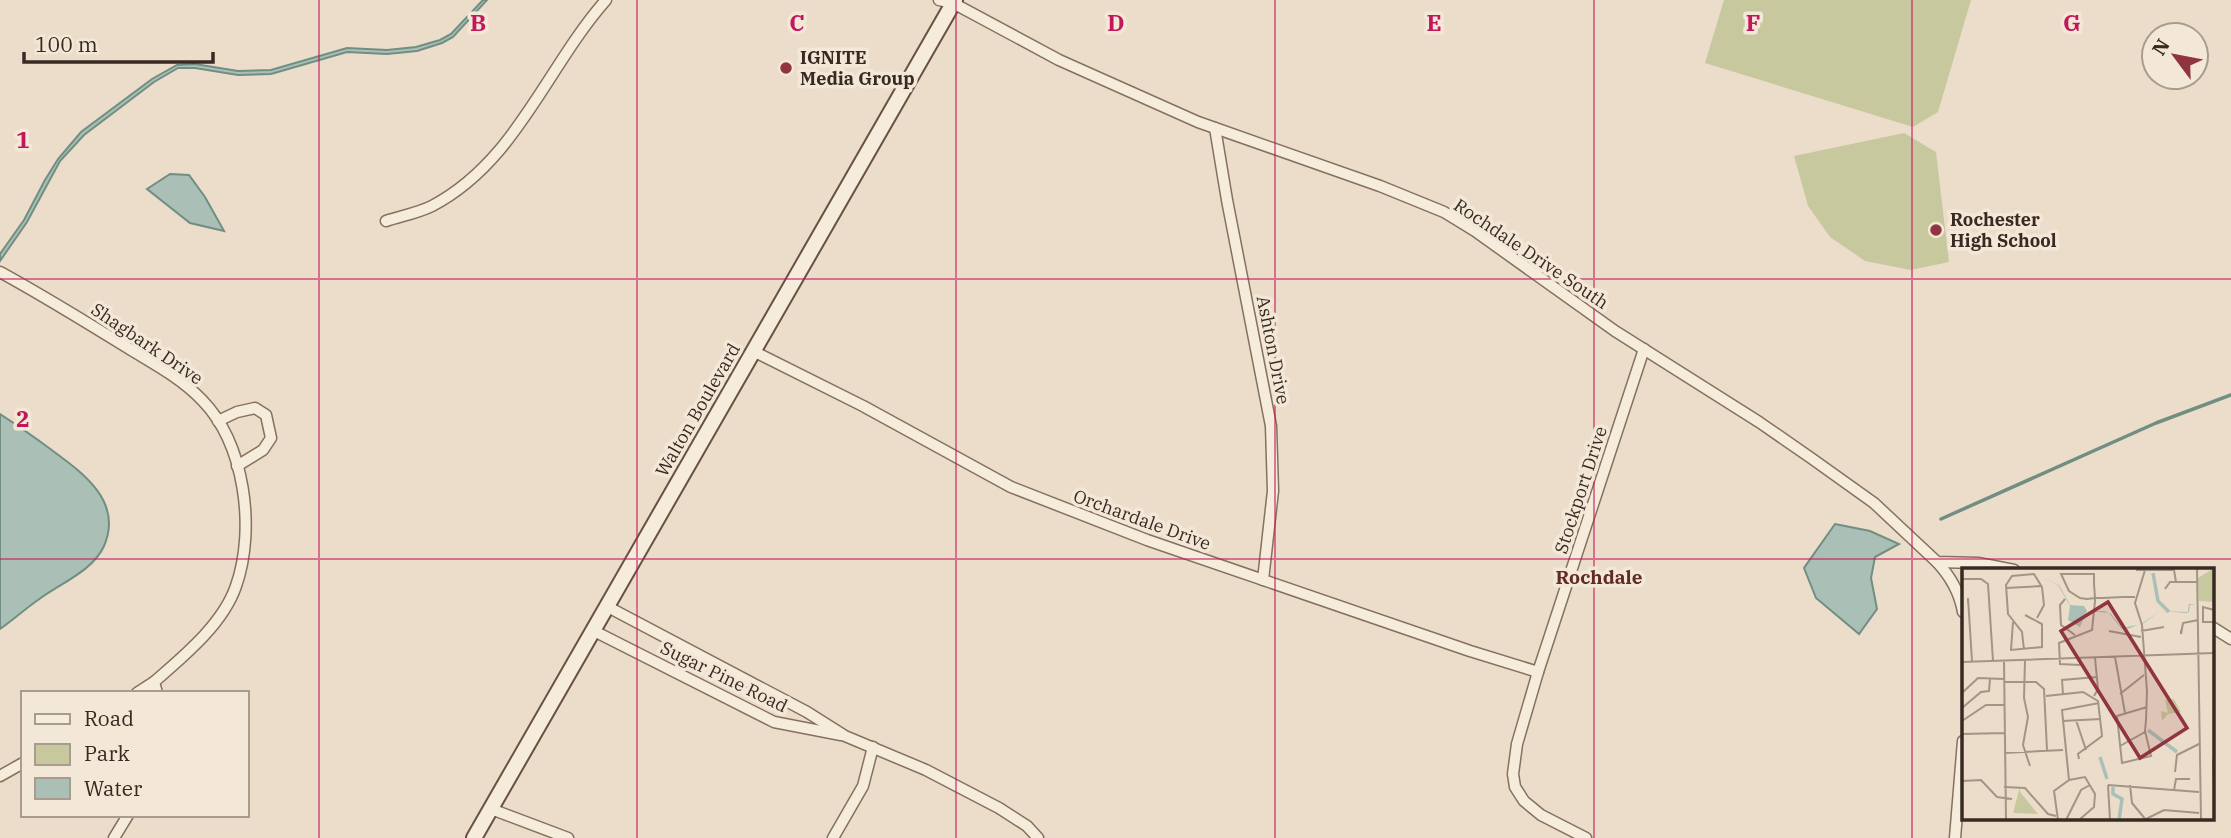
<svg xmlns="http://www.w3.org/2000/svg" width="2231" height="838" font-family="'IBM Plex Serif',serif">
	<rect width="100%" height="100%" fill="#ebddc9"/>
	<!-- green -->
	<g fill="#c8c89e">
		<polygon points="1724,0 1971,0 1938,112 1913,127 1705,63"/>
		<polygon points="1904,133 1936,152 1949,262 1911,270 1865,261 1830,237 1808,206 1794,156"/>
	</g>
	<!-- water -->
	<g fill="#aac0b7" stroke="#718e83" stroke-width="2">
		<polygon points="483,0 487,0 453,37 442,43 417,51 387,54 347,52 271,74 238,75 195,68 178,68 154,82 84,135 60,161 27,222 0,261 0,254 24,220 45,180 58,159 81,132 152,79 177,65 195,64 238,71 271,70 347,48 387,50 416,47 440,40 451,34"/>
		<polygon points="170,174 189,175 205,197 224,231 190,223 147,189"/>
		<path d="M0,414c17,11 33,22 49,34 31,23 75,52 55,98 -11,25 -45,38 -66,54 -13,9 -25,20 -38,29z"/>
		<polygon points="1835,524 1870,531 1899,544 1875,557 1871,578 1877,609 1859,634 1816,598 1804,568"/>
	</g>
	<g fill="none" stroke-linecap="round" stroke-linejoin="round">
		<!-- stream -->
		<polyline stroke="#718e83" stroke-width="3.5" points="1941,519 2156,423 2231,395"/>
		<defs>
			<g id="minor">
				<polyline points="939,0 953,3 1059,60 1198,122 1380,186 1444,212 1475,231 1615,331 1759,422 1811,458 1874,503 1937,562 1978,563 2014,570"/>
				<polyline points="1215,128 1227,200 1271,426 1273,491 1263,580"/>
				<path d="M386,221c15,-5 32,-8 46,-15 84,-44 114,-138 174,-206"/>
				<path d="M0,272c44,24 86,50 128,76 26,16 53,30 74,52 43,44 54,129 34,186 -13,38 -52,70 -82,96l3,11"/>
				<polyline points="753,351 863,406 1011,487 1147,540 1470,651 1538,672"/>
				<polyline points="218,421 237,412 255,408 266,415 271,438 263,450 237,466"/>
				<path d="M1937,562c13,14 23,32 26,50"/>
				<polyline points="608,607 807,712 845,736 926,770 999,808 1027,826 1038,838"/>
				<polyline points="2212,627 2231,639"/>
				<polyline points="594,631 774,722 841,735"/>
				<polyline points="137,693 154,682"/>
				<polyline points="0,776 23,763"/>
				<polyline points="491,809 568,838"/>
				<polyline points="114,838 128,815"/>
				<polyline points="833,838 863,786 873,747"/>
				<polyline points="1586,838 1541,815 1524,801 1515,787 1513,774 1517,744 1538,672 1644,349"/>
				<polyline points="1955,838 1963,741"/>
			</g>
			<polyline id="secondary" points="474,838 955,0"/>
		</defs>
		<!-- minor casing -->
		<use href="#minor" stroke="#86705f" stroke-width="13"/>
		<!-- secondary casing -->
		<use href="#secondary" stroke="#685142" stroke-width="18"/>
		<!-- minor -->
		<use href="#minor" stroke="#f6ecdc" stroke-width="10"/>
		<!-- secondary -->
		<use href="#secondary" stroke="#f6ecdc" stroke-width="14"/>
	</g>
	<!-- grid -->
	<path fill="none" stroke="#c2185b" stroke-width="2" stroke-opacity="0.55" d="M319,0v838M637,0v838M956,0v838M1275,0v838M1594,0v838M1912,0v838M0,279h2231M0,559h2231"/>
	<!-- markers -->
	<g fill="#90353f" stroke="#f3e8d8" stroke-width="2.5">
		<circle cx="786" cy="68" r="7"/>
		<circle cx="1936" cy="230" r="7"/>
	</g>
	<g text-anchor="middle" stroke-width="7" stroke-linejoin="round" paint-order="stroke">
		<!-- poi labels -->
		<g font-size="18" font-weight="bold" fill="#382a22" stroke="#f3e8d8" text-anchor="start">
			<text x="800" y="64">IGNITE<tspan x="800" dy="21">Media Group</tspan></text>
			<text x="1950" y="226">Rochester<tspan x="1950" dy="21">High School</tspan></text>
		</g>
		<!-- street labels -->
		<g font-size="18" fill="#382a22" stroke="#f3e8d8">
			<text transform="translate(1531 254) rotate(34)" y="6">Rochdale Drive South</text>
			<text transform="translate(147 344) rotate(34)" y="6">Shagbark Drive</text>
			<text transform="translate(1273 350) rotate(79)" y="6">Ashton Drive</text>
			<text transform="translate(698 410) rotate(-60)" y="6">Walton Boulevard</text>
			<text transform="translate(1581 490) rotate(-72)" y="6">Stockport Drive</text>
			<text transform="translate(1142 520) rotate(20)" y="6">Orchardale Drive</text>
			<text transform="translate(724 677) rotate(26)" y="6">Sugar Pine Road</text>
		</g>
		<!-- neighbourhood labels -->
		<g font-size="19" font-weight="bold" fill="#612b25" stroke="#f3e8d8">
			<text x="1599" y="584">Rochdale</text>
		</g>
	</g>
	<!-- overview -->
	<g transform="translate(1962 568)">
		<rect width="252" height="252" fill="#ebddc9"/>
		<path d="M252,0v34l-15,-1 -1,-23zM212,131l7,13 -13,2 -6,7 -1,-10 7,2 -3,-13zM58,219v5l18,22 -25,-1z" fill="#c8c89e"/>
		<path d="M82,0v10l15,7 11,20 14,1 3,5h17l5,2 2,1 11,14 19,-4 19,-13 28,1v-2l1,-6h7l-6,1 -1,7 -2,1 -27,-2 -16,12 -3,1 -4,1 -7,3 -4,1h-4l-2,-2 -11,-14 -22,-2 -7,16 -12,-7 2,-14 -12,-21 -14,-7z" fill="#aac0b7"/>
		<path fill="none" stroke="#aac0b7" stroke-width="3.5" d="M191,5l5,28 11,11M186,162l29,22M138,189l7,22M151,219v7l9,5 -3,21"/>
		<path fill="none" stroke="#a39586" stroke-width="2" d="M235,0l4,252M174,2h38l2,12M183,2l-10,33 7,22 5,66 -1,29 -1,11 6,25 -29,7 -5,-47 30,-9M0,11h19l7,5 5,77M44,20l36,-2M203,21l5,-7h28M103,31l-5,6 1,20 14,10M6,35v-5l4,63M252,42l-11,-3v15h11M51,54l-2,28 31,-3v-23l-17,-9M219,62v4l2,-11 15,-3M147,63l32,6M179,63l23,-4M62,82l-2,-18 -14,-18 -2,-29 6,-9 22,-2 8,13 2,18 -7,13M153,89l10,56M118,90v7l-20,-1 -1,-21 33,-13 3,-29v-3l-1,-14v-10h-33l8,17 11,7 7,1 8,-1h7l21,-1h12M63,92l-1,38 4,19 -5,28 7,21M42,93l2,159M0,94l252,-9M42,114h32l8,7 3,61M0,125l16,-15 26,1M101,126l-1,-14 35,-3M158,126l24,-19M84,128l37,-4 15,9 4,35 -24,18 1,5M132,128l4,-7 -3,-31M0,140l19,-16 8,-1 1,-13M114,152l10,30M0,153l24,-16h18M100,153l39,-2M0,166l42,-1M158,178l25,-14M42,185l59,-3M251,191l1,27M213,204l2,-17 22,-11M107,212l16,-3 10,17 -1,13 -15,13M0,213l19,-1 16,17 15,2M146,217l91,7M146,217l2,35M168,217l2,18 14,17M42,219l21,1 23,26 8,2M212,222l2,-11h14M184,251l18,-9 35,3M96,252l-4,-29 15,-11 -7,-70 37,-7M104,252l15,-30 9,-5"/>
		<path fill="#90353f" fill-opacity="0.15" stroke="#90353f" stroke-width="3.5" d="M146,34l79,126 -47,30 -79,-127z"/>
		<rect width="252" height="252" fill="none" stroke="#382a22" stroke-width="3.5"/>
	</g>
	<g font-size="23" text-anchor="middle" font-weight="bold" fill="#c2185b" stroke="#f3e8d8" stroke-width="7" stroke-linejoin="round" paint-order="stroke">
		<text x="478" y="31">B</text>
		<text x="797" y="31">C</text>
		<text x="1116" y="31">D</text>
		<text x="1434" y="31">E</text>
		<text x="1753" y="31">F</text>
		<text x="2072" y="31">G</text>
		<text x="23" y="148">1</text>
		<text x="23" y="427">2</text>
	</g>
	<!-- legend -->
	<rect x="21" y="691" width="228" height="126" fill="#f3e8d8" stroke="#a89c8f" stroke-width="2"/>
	<rect x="35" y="714" width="35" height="10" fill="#f6ecdc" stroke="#a89c8f" stroke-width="2"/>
	<text x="84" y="726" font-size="21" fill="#382a22">Road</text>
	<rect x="35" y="744" width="35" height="21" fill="#c8c89e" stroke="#a89c8f" stroke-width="2"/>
	<text x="84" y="761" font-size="21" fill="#382a22">Park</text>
	<rect x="35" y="778" width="35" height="21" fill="#aac0b7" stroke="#a89c8f" stroke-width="2"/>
	<text x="84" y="796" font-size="21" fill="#382a22">Water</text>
	<!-- north arrow -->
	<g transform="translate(2175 56) rotate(302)"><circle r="33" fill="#f3e8d8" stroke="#a89c8f" stroke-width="2"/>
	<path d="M0-5L12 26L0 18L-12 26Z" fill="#90353f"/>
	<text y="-10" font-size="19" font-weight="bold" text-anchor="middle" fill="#382a22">N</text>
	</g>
	<!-- scale -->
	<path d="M24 52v10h189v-10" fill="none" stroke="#382a22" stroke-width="3.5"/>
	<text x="35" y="52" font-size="21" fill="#382a22" stroke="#f3e8d8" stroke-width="5" paint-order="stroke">100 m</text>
</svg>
